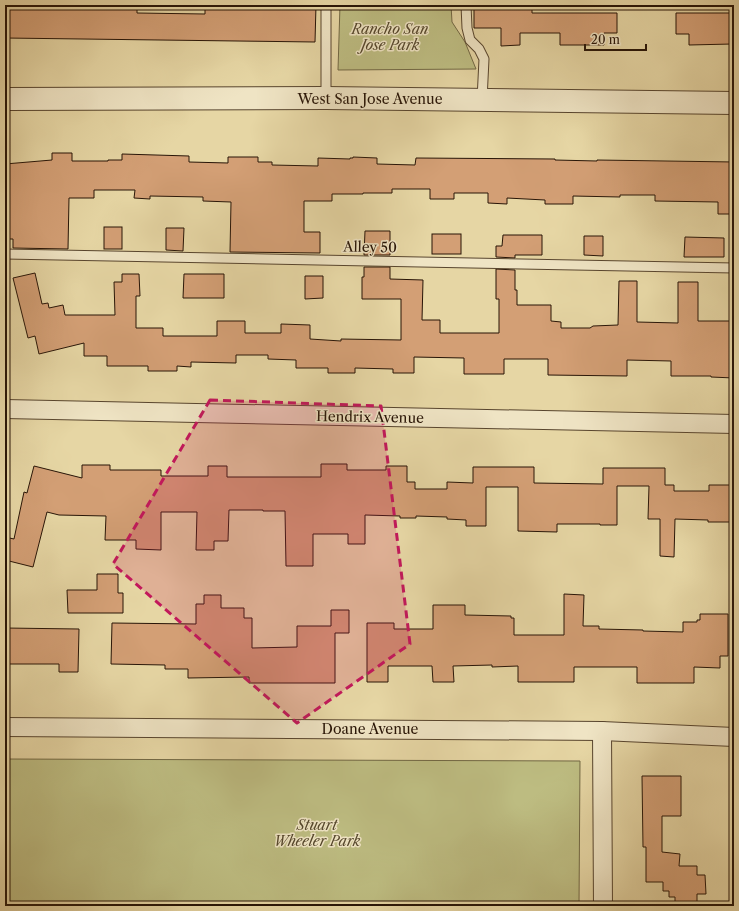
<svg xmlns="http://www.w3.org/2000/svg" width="739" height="911" font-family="'Libre Caslon Text',serif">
	<rect width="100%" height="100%" fill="#e6d6a4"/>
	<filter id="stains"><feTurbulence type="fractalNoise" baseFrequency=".005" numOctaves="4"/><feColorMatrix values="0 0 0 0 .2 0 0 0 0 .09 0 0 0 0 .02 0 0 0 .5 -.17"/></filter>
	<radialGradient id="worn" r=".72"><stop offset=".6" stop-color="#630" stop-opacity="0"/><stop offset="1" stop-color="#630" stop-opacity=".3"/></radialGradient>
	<!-- green -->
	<g fill="#bdbc81" stroke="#726844">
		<polygon points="340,5 451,5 452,22 465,42 476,69 338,70"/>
		<polygon points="5,759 580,761 579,906 5,906"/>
	</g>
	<!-- building -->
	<g fill="#d39f75" stroke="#281507">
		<polygon points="8,5 137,5 137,13 205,14 205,5 316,5 315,42 5,38 5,11 8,11"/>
		<polygon points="474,5 532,5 532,13 617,13 617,33 604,33 604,45 560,45 560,33 520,33 520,45 501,46 501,28 474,28"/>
		<polygon points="676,13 734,13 734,33 732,33 732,44 689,45 689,34 676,34"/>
		<polygon points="52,153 72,153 72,161 108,161 108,160 122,160 122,154 189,156 189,162 228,163 228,157 258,157 258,162 272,162 272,165 318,166 318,158 350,159 350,158 353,158 353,157 377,158 377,164 415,165 416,158 555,159 555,160 597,161 597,160 734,162 734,214 718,214 718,202 655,201 655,195 620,195 620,197 573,196 573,204 545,204 545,200 507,198 507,204 488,203 488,193 454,193 454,199 430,199 430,189 392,189 392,193 363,193 363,194 332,194 332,201 304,201 304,232 320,232 320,253 230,252 231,202 203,201 203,197 150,196 150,199 134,198 135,190 94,190 94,198 69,198 68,249 13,248 13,239 5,239 5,164 52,160"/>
		<rect x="104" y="227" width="18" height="22"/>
		<polygon points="166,228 184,228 183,251 166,250"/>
		<polygon points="365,231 390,231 390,255 364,255"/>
		<rect x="432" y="234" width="29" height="20"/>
		<polygon points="503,235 542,235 542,255 515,255 515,258 496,257 496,246 502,246"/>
		<polygon points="584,236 603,236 603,256 584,255"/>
		<polygon points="685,237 724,238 724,257 684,257"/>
		<polygon points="364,267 390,267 390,279 423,280 422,320 440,320 440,333 499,333 499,299 496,299 496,269 515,270 515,290 517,290 517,305 551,305 551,321 561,322 561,328 590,328 593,326 618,325 619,281 637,281 637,322 678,323 678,282 698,282 698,321 734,321 734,378 711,377 711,376 671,376 671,361 627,360 627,376 548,375 548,359 504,359 504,374 464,374 464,358 414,357 414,373 393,373 393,369 355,368 355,373 328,373 328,368 296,368 296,360 268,359 268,355 236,355 236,363 191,362 191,367 177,366 177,371 148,371 148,366 107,366 107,356 84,356 84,343 39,354 35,336 28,338 13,278 35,273 42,304 48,303 49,308 63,305 65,315 115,315 114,282 122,282 122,274 139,274 140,296 136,296 136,328 163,328 163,336 217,336 217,321 245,321 245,333 281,333 281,324 310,325 310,339 341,341 341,339 401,340 401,299 362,299 362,277 364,277"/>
		<polygon points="184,274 224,274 224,298 183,298"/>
		<polygon points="305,276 323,276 323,298 305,299"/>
		<polygon points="321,464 347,464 347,470 386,470 386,466 407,466 407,482 415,482 415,489 447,489 447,482 473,483 473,467 534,467 534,483 603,484 603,468 665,468 665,485 674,485 674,491 709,491 709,485 734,485 734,522 708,522 708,520 675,519 674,557 660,556 660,519 648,519 649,486 617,486 617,525 600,525 600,524 557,524 557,532 518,531 518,487 486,487 486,526 466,526 466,520 447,519 447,517 416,516 416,518 400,518 400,516 365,515 365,544 348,544 348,534 313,534 313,566 286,566 285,511 263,511 263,510 229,510 228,541 214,541 214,550 196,550 197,512 161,512 161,550 136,549 136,540 105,540 106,516 59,515 47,512 33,567 5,560 5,537 14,539 24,492 27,493 34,466 82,478 82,465 110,465 110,470 161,470 161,476 208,476 208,466 227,466 227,477 321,477"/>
		<polygon points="97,574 118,574 118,593 123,593 123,613 68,613 67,590 97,590"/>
		<polygon points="564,594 584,595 583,626 599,626 599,629 643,630 643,631 683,632 683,622 697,622 697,620 700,620 700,614 728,614 728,656 720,656 720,668 694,667 694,683 637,683 637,667 574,667 574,682 518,682 518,666 492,667 492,665 453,666 454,682 433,682 432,666 388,666 388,682 367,682 367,623 394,623 394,629 433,629 433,605 465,605 465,615 511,616 511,618 514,618 514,635 564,635"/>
		<polygon points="204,595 221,595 221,608 244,608 244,618 252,618 252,648 297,647 297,626 331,626 331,610 349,610 349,633 335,633 335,683 249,683 249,677 188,678 188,669 165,669 165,665 111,664 112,623 196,624 196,604 204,604"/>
		<polygon points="5,628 79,629 78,672 59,672 59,664 5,664"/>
		<polygon points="642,776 681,776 681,816 662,816 662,852 680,854 679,866 697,866 697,875 705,875 706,894 697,894 697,905 675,906 675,897 669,897 669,891 663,891 663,882 646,882 646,847 643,847"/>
	</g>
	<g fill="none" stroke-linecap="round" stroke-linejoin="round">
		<defs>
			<g id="service">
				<polyline points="466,5 467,28 470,40 479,49 484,59 482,100"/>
				<polyline points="326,98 326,5"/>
				<polyline points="5,254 734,268"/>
			</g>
			<g id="minor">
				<polyline points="5,409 734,424"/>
				<polyline points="5,727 602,731 734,737"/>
				<polyline points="602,731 603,906"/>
			</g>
			<polyline id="tertiary" points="5,99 326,98 734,103"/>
		</defs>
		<!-- service casing -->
		<use href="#service" stroke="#58452e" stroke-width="11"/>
		<!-- minor casing -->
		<use href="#minor" stroke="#58452e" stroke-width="20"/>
		<!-- tertiary casing -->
		<use href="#tertiary" stroke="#58452e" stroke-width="24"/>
		<!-- service -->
		<use href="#service" stroke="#efe4c4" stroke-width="9"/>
		<!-- minor -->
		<use href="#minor" stroke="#efe4c4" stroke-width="18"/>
		<!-- tertiary -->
		<use href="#tertiary" stroke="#efe4c4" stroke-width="22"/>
	</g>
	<!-- marked area -->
	<path fill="#c2185b" fill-opacity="0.2" stroke="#c2185b" stroke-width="3" stroke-dasharray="8 5" stroke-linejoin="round" d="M210,400l171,6 29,238 -113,79 -184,-159z"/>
	<g text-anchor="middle" stroke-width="3" stroke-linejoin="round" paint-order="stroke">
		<!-- park labels -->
		<g font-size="14" font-style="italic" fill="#55472c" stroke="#efe4c4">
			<text x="390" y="34">Rancho San<tspan x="390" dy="16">Jose Park</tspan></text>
			<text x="317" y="830">Stuart<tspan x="317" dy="16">Wheeler Park</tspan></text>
		</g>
		<!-- street labels -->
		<g font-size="14" fill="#281507" stroke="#efe4c4">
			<text x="370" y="104">West San Jose Avenue</text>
			<text transform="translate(370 247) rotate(1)" y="5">Alley 50</text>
			<text transform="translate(370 417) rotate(1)" y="5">Hendrix Avenue</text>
			<text x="370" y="734">Doane Avenue</text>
		</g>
	</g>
	<!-- margin -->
	<rect width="739" height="911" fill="none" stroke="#e6d6a4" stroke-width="20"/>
	<rect x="6" y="6" width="727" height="899" fill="none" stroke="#281507" stroke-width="2"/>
	<rect x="10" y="10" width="719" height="891" fill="none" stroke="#281507"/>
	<!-- scale -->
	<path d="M585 44v6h61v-6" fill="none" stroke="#281507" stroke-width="2"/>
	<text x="591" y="44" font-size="12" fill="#281507" stroke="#efe4c4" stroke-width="3" paint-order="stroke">20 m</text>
	<rect width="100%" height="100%" filter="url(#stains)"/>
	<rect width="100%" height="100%" fill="url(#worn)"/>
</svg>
